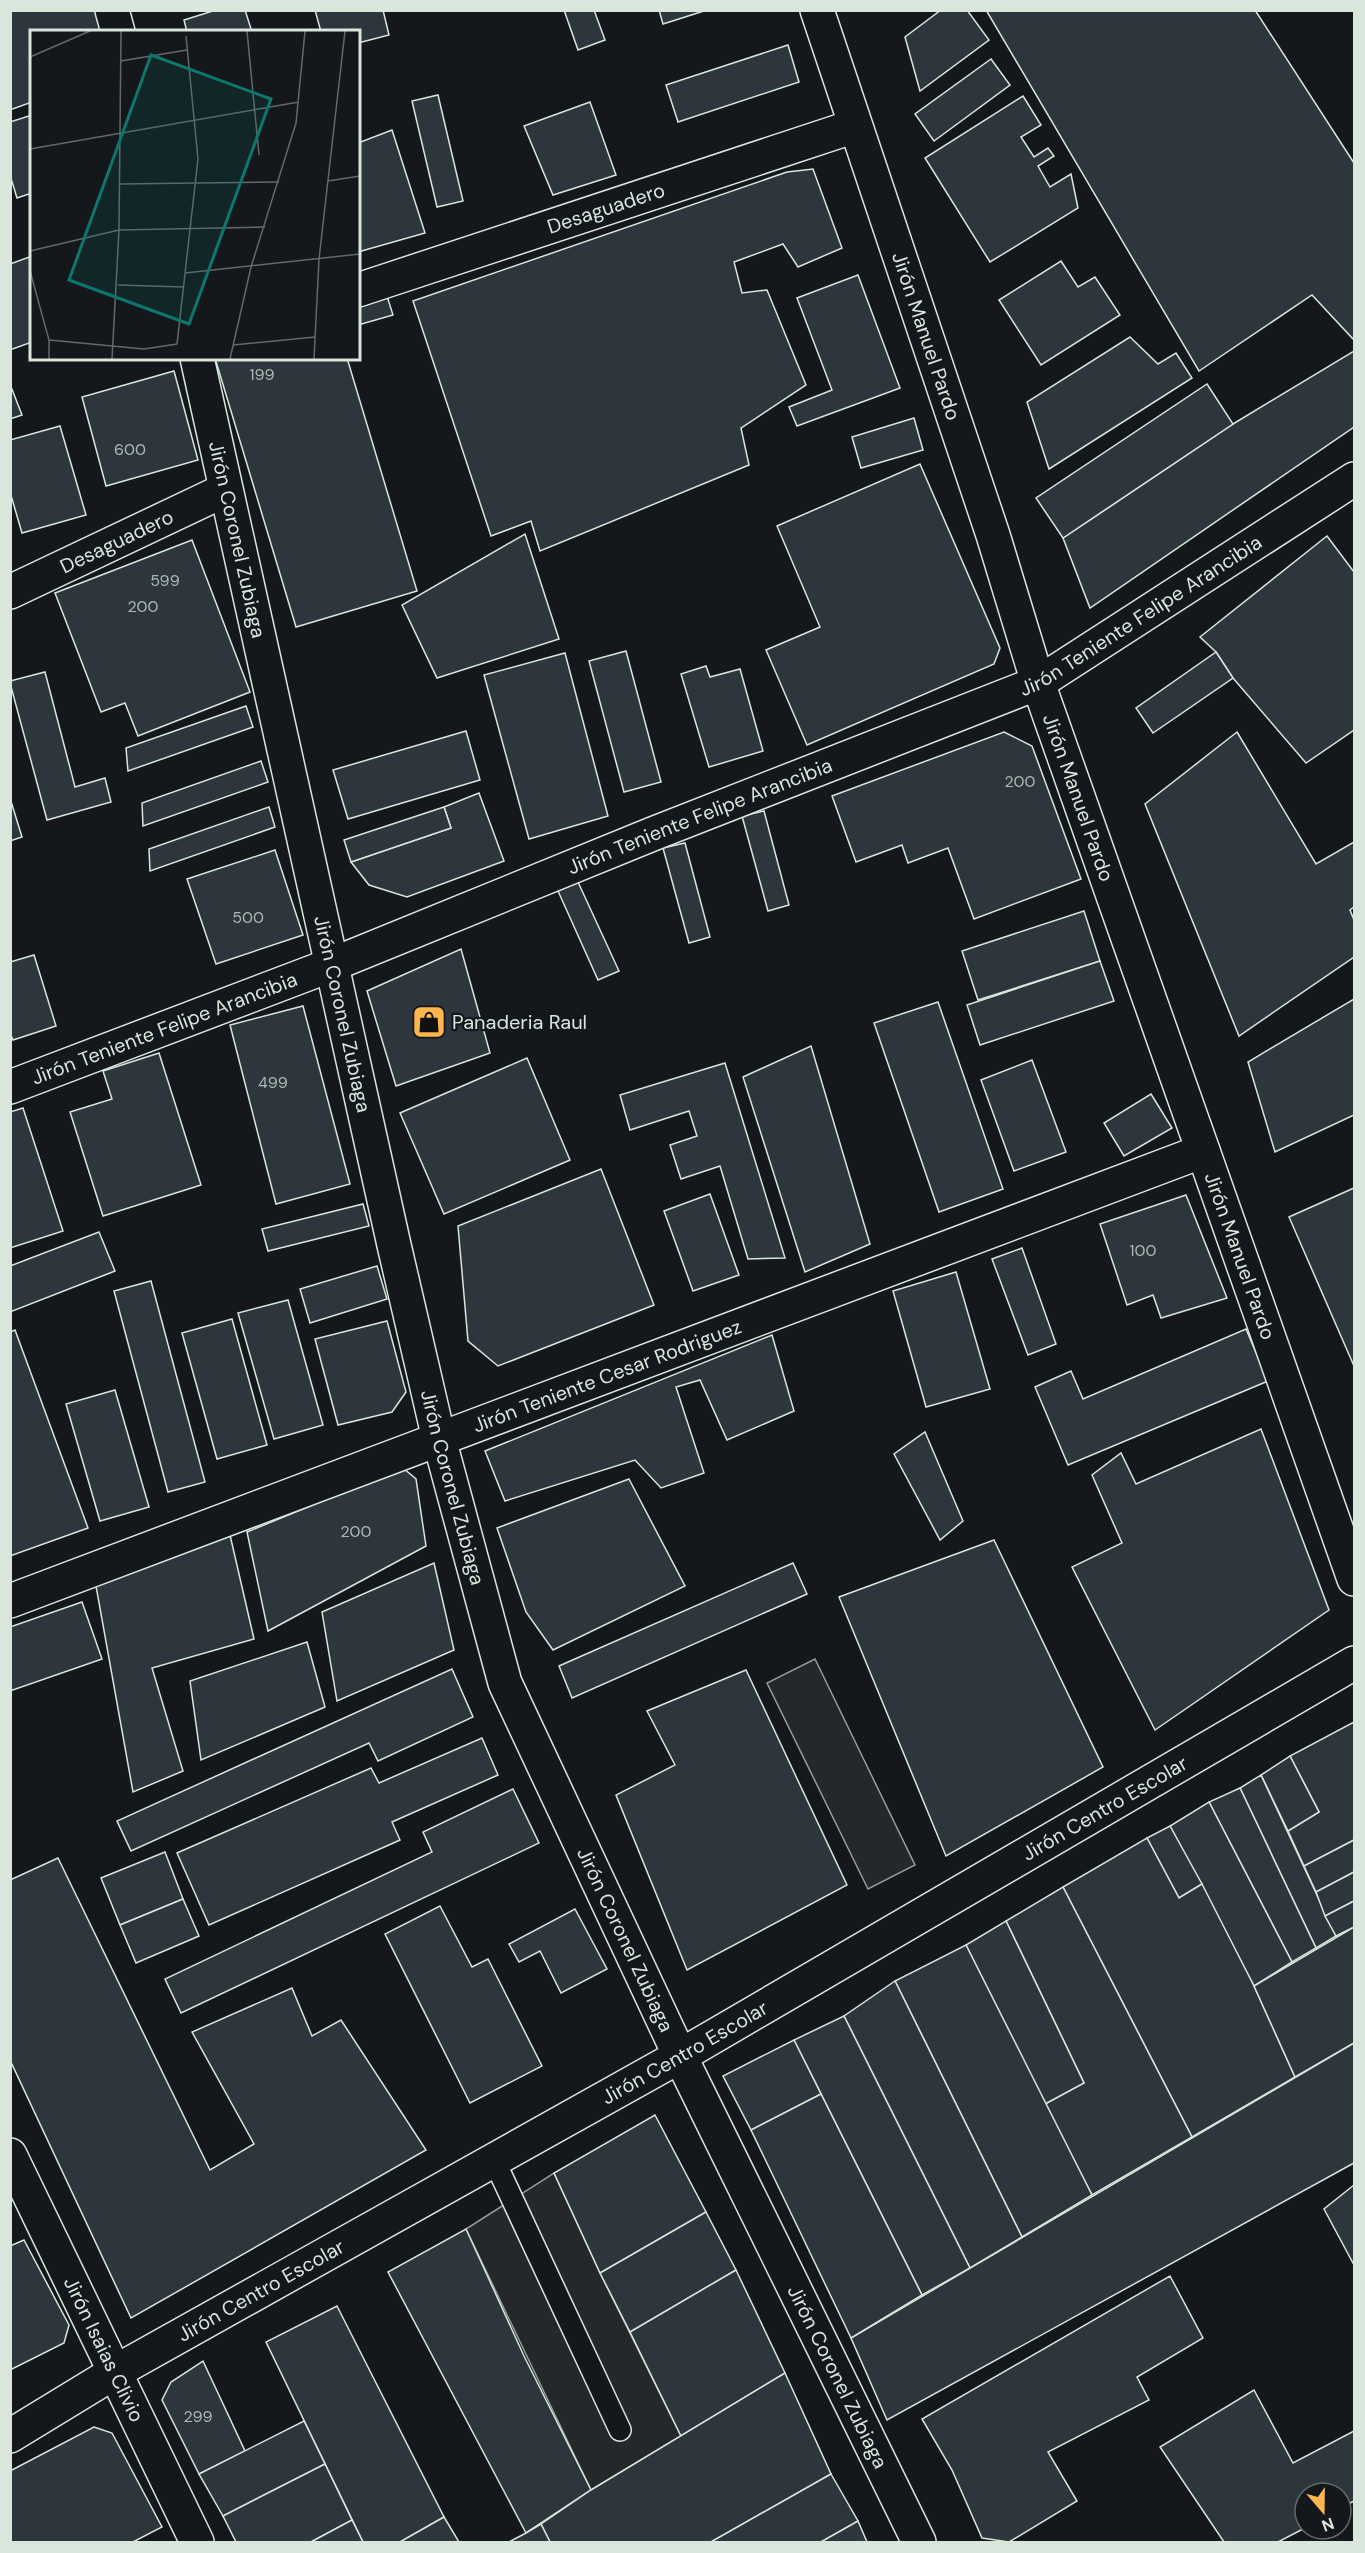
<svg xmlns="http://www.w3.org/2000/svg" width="1365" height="2553" font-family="'DM Sans',sans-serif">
	<rect width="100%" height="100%" fill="#14181c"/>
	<!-- parking -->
	<g fill="#24282b" stroke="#939e99" stroke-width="1.5">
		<polygon points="815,1659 915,1865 868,1889 767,1683"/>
		<polygon points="554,2173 600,2273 681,2436 591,2490 466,2229"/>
	</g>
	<!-- building -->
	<g fill="#2c363c" stroke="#d8e6dc" stroke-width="1.5">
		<polygon points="10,10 98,10 105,32 32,32 32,102 10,110"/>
		<polygon points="216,10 245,10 252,32 187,32 184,20"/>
		<polygon points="315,10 383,10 389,35 358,43 358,32 321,32"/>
		<polygon points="564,10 594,10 605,40 578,50"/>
		<polygon points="659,10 707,10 663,24"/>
		<polygon points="941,10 967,10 989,40 920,91 905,37"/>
		<polygon points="986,10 1255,10 1354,163 1354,340 1312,295 1199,371"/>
		<polygon points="788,45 799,82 678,122 666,85"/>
		<polygon points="991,59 1010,85 934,141 915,114"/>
		<polygon points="438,95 463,201 437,207 412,101"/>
		<polygon points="1023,96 1041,125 1021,137 1034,157 1048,148 1054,156 1038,166 1050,187 1071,174 1078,208 990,262 925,158"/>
		<polygon points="590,102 616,175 553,195 524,126"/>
		<polygon points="32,115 32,193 17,198 10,175 10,122"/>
		<polygon points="392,130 425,233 358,252 358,143"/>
		<polygon points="813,169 842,248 798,267 783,244 734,262 742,293 767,290 806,385 741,428 749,465 540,551 531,521 491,536 413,301 787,172"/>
		<polygon points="32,256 32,342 10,350 10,264"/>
		<polygon points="1061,261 1078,287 1095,277 1120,315 1041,365 999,300"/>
		<polygon points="858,275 900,388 797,426 789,407 832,390 797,298"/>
		<polygon points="386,293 393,315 358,325 358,302"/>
		<polygon points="1130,337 1158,364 1176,353 1192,378 1049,469 1027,402"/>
		<polygon points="1354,351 1354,427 1090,608 1063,538 1233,424"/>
		<polygon points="215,358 347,358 417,591 296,627"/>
		<polygon points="174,371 198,460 106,486 82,397"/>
		<polygon points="10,384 22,415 10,419"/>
		<polygon points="1207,384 1233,424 1063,538 1036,498"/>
		<polygon points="914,418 923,450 861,468 852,437"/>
		<polygon points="60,426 86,515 22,533 10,492 10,440"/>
		<polygon points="920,464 1000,648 994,664 807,745 766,650 820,627 777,526"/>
		<polygon points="525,534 559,639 437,678 402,605"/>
		<polygon points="1327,536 1354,572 1354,730 1306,763 1233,678 1216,652 1200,637"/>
		<polygon points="192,540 250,692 138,736 125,703 101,712 55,593"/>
		<polygon points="626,651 661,782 624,792 589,661"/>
		<polygon points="1216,652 1233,678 1153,733 1136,708"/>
		<polygon points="565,653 608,816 529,839 484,675"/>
		<polygon points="706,666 710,677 740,669 763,751 709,767 681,674"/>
		<polygon points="45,672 75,787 105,778 111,802 47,820 10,683 10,681"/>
		<polygon points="246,706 253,727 128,771 126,748"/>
		<polygon points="466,731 480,780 348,819 333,770"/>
		<polygon points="1004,732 1032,746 1081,879 974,919 948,848 908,863 902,845 856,862 832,796"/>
		<polygon points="1237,732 1316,864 1354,842 1354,907 1350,910 1354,920 1354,957 1239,1036 1145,804"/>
		<polygon points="261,761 268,782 143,826 142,803"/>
		<polygon points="479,793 504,861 407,897 369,885 351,862 451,828 444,807"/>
		<polygon points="10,798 22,837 10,841"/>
		<polygon points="269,807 275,827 150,871 149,849"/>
		<polygon points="444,807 451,828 351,862 344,840"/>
		<polygon points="764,811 789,905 768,911 742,816"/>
		<polygon points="685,843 710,937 689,943 663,848"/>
		<polygon points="275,850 303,935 216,964 187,879"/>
		<polygon points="578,882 619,971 598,980 558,891"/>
		<polygon points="1084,911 1100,961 978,1000 962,951"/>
		<polygon points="461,949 490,1053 396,1086 367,991"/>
		<polygon points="34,955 56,1026 13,1040 10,1033 10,962"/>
		<polygon points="1100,961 1114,1001 980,1045 967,1005"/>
		<polygon points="1354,999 1354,1115 1275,1152 1248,1062"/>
		<polygon points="938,1002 1003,1189 939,1212 874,1023"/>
		<polygon points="303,1006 350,1184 276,1204 230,1025"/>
		<polygon points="811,1046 870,1244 805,1272 743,1077"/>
		<polygon points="159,1053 201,1185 103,1216 70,1112 112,1099 103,1071"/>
		<polygon points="527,1058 570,1160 444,1214 400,1113"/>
		<polygon points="1032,1060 1066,1152 1014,1171 981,1080"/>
		<polygon points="725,1063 785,1258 748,1259 720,1166 681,1179 670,1145 697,1136 689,1111 630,1130 620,1095"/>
		<polygon points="1151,1094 1172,1128 1124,1156 1104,1123"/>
		<polygon points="23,1108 63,1231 10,1248 10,1112"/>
		<polygon points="601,1169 654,1305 498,1366 468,1341 458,1226"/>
		<polygon points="1354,1188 1354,1366 1289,1217"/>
		<polygon points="710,1194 739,1275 693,1291 664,1211"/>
		<polygon points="1186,1195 1227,1298 1161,1318 1153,1295 1127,1305 1100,1224"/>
		<polygon points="363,1204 369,1226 268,1251 262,1229"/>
		<polygon points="99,1232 115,1271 10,1312 10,1266"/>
		<polygon points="1022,1248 1056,1344 1028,1355 992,1259"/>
		<polygon points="377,1266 387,1299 310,1323 300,1289"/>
		<polygon points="956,1272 990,1389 926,1407 893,1291"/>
		<polygon points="151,1281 205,1482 168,1492 114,1291"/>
		<polygon points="288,1300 323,1425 274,1439 238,1313"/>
		<polygon points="232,1319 267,1445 217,1459 182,1333"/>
		<polygon points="387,1321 406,1392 392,1412 338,1425 315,1339"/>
		<polygon points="1246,1329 1268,1381 1068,1465 1035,1387 1071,1371 1083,1399"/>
		<polygon points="15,1330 88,1528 10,1556 10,1332"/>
		<polygon points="772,1335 794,1411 727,1440 700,1380 676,1387 704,1473 661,1488 635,1460 505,1501 485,1451"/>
		<polygon points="115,1390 149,1507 100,1521 66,1404"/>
		<polygon points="1261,1429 1329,1610 1155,1730 1072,1567 1122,1543 1092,1475 1121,1453 1136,1484"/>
		<polygon points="925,1432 963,1521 940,1540 894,1454"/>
		<polygon points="403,1468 416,1479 426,1546 268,1631 247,1532"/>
		<polygon points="629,1479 685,1586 553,1650 526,1612 497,1528"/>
		<polygon points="230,1535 254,1639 152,1668 183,1771 133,1792 96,1586"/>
		<polygon points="994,1540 1103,1767 946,1856 839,1597"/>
		<polygon points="434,1563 454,1650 337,1701 322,1612"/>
		<polygon points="793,1563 807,1594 572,1698 559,1666"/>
		<polygon points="82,1602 102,1659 10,1691 10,1627"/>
		<polygon points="307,1642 325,1707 201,1760 190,1681"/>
		<polygon points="452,1669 473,1717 378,1761 369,1743 131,1851 117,1821"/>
		<polygon points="746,1670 847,1885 687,1970 616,1795 675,1765 647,1711"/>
		<polygon points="1354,1722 1354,1840 1304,1866 1288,1831 1319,1812 1290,1756"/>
		<polygon points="482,1738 498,1775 392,1822 400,1840 209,1925 177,1853 371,1768 379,1783"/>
		<polygon points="1290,1756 1319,1812 1288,1831 1261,1775"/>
		<polygon points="1261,1775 1336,1936 1316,1948 1240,1788"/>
		<polygon points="1240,1788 1316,1948 1292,1962 1209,1802"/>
		<polygon points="513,1789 539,1843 181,2013 165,1979 432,1852 423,1832"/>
		<polygon points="1209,1802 1292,1962 1254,1986 1170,1826"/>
		<polygon points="1170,1826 1202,1884 1179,1898 1147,1838"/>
		<polygon points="1147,1838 1179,1898 1202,1884 1254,1986 1295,2077 1192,2137 1063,1887"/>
		<polygon points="1354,1840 1354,1872 1316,1892 1304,1866"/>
		<polygon points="165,1852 183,1899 120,1925 101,1878"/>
		<polygon points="58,1858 210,2170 254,2144 192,2032 292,1988 312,2036 341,2020 426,2150 131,2318 10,2060 10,1880"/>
		<polygon points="1354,1872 1354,1901 1325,1916 1316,1892"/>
		<polygon points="1063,1887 1192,2137 1092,2195 1045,2104 1084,2083 1006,1921"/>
		<polygon points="183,1899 199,1936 136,1963 120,1925"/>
		<polygon points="1354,1901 1354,1927 1336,1936 1325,1916"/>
		<polygon points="440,1906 472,1967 488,1959 542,2066 470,2103 385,1934"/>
		<polygon points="575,1909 607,1969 561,1993 540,1951 519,1962 509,1944"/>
		<polygon points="1006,1921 1084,2083 1045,2104 966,1945"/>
		<polygon points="1354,1927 1354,2043 1295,2077 1254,1986"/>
		<polygon points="966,1945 1092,2195 1022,2237 895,1981"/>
		<polygon points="895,1981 1022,2237 970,2268 844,2016"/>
		<polygon points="844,2016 970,2268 922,2295 794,2040"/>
		<polygon points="794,2040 821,2094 751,2130 723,2076"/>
		<polygon points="1354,2043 1354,2163 887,2420 851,2338"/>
		<polygon points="821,2094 922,2295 851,2338 751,2130"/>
		<polygon points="655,2115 706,2212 600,2273 554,2173"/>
		<polygon points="1354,2185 1354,2265 1324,2209"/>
		<polygon points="706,2212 736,2270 630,2332 600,2273"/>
		<polygon points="466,2229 524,2356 591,2490 526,2533 388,2272"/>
		<polygon points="24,2240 69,2325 64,2343 10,2370 10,2246"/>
		<polygon points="736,2270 785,2373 681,2436 630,2332"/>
		<polygon points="1170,2276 1203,2338 1137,2377 1149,2400 1048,2452 1077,2501 1009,2542 982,2538 952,2470 922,2419"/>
		<polygon points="337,2306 444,2517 400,2542 363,2542 266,2342"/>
		<polygon points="203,2361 245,2451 199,2474 162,2400 171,2382"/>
		<polygon points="785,2373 831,2474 711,2542 550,2542 541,2524 591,2490"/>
		<polygon points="1254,2390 1293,2463 1354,2431 1354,2501 1341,2508 1341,2493 1305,2493 1305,2528 1278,2542 1224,2542 1160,2447"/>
		<polygon points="304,2421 325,2464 223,2516 199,2474"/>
		<polygon points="94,2427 112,2433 162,2527 133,2542 10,2542 10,2471"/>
		<polygon points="325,2464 352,2520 311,2542 236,2542 223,2516"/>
		<polygon points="831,2474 858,2521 821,2542 711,2542"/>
		<polygon points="444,2517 459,2542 400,2542"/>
		<polygon points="352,2520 363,2542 311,2542"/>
		<polygon points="858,2521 867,2542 821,2542"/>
		<polygon points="541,2524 550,2542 509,2542 526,2533"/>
	</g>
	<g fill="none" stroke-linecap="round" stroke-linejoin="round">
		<defs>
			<polyline id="lane" points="494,2160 620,2430"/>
			<g id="street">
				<polyline points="112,10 118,32"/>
				<path id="s1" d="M817,10l176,525 45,148 316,896"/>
				<path id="s2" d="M358,290l497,-164"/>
				<path id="s3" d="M197,358l197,887 45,194 66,244 175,373 239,486"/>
				<path id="s4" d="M10,592l215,-102"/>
				<path id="s5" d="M10,1087l321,-122 324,-132 383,-150 316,-204"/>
				<path id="s6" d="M10,1601l1193,-450"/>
				<path id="s7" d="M10,2155l187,387"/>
			</g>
			<g id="secondary">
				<path id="s8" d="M10,2436l105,-64 565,-316 674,-393"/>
			</g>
		</defs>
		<!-- lane casing -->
		<use href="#lane" stroke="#d8e6dc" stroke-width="24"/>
		<!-- street casing -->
		<use href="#street" stroke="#d8e6dc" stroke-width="36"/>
		<!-- secondary casing -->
		<use href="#secondary" stroke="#d8e6dc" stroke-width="36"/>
		<!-- lane -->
		<use href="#lane" stroke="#14181c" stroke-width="21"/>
		<!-- street -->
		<use href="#street" stroke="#14181c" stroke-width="33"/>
		<!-- secondary -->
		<use href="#secondary" stroke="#14181c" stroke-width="33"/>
	</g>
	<!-- icons -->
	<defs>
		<symbol id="shop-square" viewBox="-11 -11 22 22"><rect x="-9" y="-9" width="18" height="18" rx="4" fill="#ffb74d" stroke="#14181c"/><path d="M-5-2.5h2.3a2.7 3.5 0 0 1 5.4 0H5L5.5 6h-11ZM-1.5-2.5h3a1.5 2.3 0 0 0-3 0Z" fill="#111"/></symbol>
	</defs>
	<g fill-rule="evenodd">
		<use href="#shop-square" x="410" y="1003" width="38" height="38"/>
	</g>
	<g text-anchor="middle" stroke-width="4.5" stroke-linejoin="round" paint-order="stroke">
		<!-- number labels -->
		<g font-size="16" fill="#adbab4">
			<text x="262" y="380">199</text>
			<text x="130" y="455">600</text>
			<text x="165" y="586">599</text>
			<text x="143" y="612">200</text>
			<text x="1020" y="787">200</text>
			<text x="248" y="923">500</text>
			<text x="273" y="1088">499</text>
			<text x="1143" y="1256">100</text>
			<text x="356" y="1537">200</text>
			<text x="198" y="2422">299</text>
		</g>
		<!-- street labels -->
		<g font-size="20" fill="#d8e6dc" stroke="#14181c">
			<text dy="7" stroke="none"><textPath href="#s2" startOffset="261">Desaguadero</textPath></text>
			<text dy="7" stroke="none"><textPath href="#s1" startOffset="344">Jirón Manuel Pardo</textPath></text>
			<text dy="7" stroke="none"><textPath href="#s3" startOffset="186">Jirón Coronel Zubiaga</textPath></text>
			<text dy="7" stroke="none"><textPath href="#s4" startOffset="118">Desaguadero</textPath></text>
			<text dy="7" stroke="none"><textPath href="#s5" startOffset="1227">Jirón Teniente Felipe Arancibia</textPath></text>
			<text dy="7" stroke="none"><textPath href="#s1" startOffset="830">Jirón Manuel Pardo</textPath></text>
			<text dy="7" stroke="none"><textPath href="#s5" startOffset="741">Jirón Teniente Felipe Arancibia</textPath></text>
			<text dy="7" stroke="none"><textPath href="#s3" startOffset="672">Jirón Coronel Zubiaga</textPath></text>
			<text dy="7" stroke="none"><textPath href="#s5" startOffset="165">Jirón Teniente Felipe Arancibia</textPath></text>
			<text dy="7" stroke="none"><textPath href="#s1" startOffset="1316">Jirón Manuel Pardo</textPath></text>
			<text dy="7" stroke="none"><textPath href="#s6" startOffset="638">Jirón Teniente Cesar Rodriguez</textPath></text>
			<text dy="7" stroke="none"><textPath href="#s3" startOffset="1158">Jirón Coronel Zubiaga</textPath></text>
			<text dy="7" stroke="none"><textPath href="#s8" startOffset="1262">Jirón Centro Escolar</textPath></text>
			<text dy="7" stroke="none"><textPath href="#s3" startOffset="1644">Jirón Coronel Zubiaga</textPath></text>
			<text dy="7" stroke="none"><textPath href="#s8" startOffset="776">Jirón Centro Escolar</textPath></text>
			<text dy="7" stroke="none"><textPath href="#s8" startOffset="290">Jirón Centro Escolar</textPath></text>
			<text dy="7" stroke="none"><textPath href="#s7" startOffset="216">Jirón Isaias Clivio</textPath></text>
			<text dy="7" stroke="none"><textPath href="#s3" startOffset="2130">Jirón Coronel Zubiaga</textPath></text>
		</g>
		<!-- poi labels -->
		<g font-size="20" fill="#d8e6dc" stroke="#14181c" text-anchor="start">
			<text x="452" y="1029">Panaderia Raul</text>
		</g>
	</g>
	<!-- overview -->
	<g transform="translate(30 30)">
		<rect width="330" height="330" fill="#14181c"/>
		<path fill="none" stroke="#626a69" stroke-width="1.5" d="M217,1l12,124M0,27l60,-26M91,31l66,-11M0,119l269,-47M298,151l32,-5M90,154l159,-2M0,221l89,-21 146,-3M0,241l19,69v19M155,243l175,-19M88,255l65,2M19,310l95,9 33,-5 21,-185 -12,-123M203,315l82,-8M82,329l7,-129 2,-199M200,329l21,-92 45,-144 9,-92M284,329l5,-100 26,-228"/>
		<path fill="#0f766e" fill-opacity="0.15" stroke="#0f766e" stroke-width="3" d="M121,25l120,44 -82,225 -120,-44z"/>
		<rect width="330" height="330" fill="none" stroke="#d8e6dc" stroke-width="3"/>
	</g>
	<!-- border -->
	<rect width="1365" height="2553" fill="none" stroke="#d8e6dc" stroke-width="24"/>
	<!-- north arrow -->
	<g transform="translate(1323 2511) rotate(160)"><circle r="28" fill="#14181c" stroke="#626a69" stroke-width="1.5"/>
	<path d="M0-4.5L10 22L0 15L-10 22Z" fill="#ffb74d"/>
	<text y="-9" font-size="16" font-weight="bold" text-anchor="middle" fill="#d8e6dc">N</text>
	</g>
</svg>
